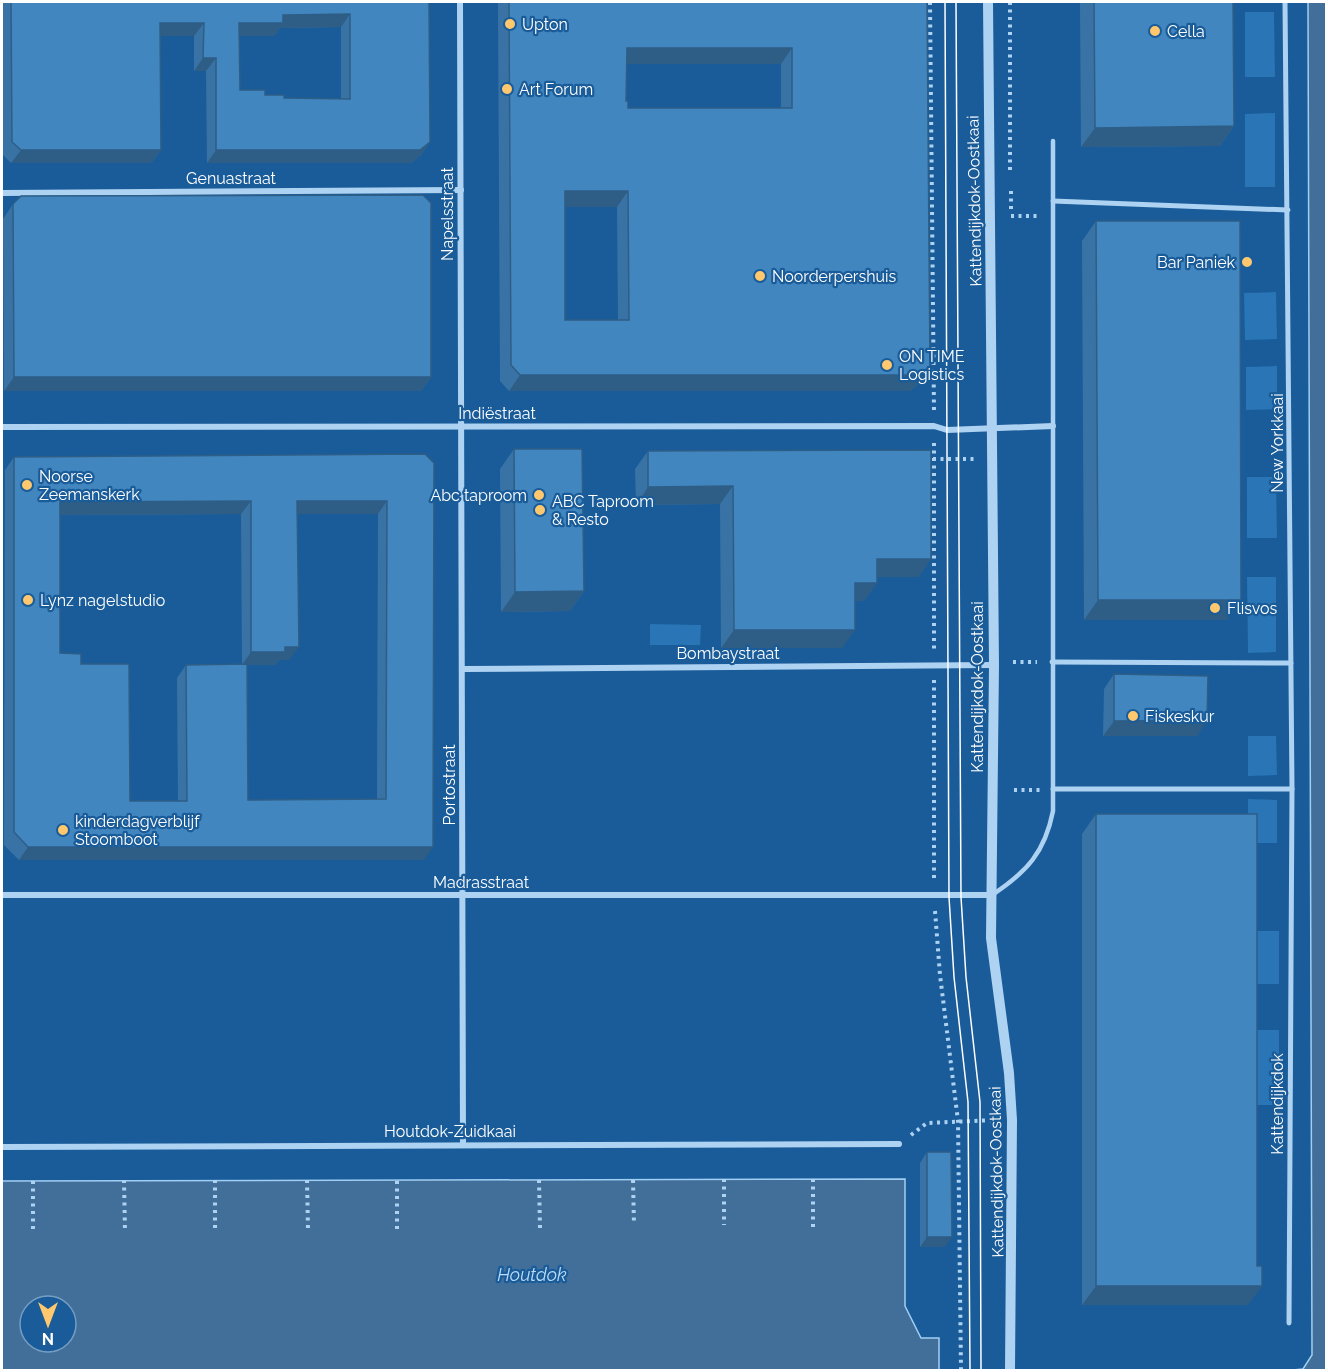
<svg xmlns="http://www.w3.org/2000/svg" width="1328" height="1372" font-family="Raleway,sans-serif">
	<rect width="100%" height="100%" fill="#195c99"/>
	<!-- green -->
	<g fill="#2975b5">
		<polygon points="1245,12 1274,12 1275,77 1245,77"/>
		<polygon points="1275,113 1275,187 1245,187 1245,114"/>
		<polygon points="1276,292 1277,339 1245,340 1244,293"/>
		<polygon points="1277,366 1277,409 1246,410 1246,367"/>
		<polygon points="1247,477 1276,477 1277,538 1247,538"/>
		<polygon points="1247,577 1276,577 1276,652 1248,653"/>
		<polygon points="650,624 701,625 700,645 650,645"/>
		<polygon points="1248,736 1276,736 1277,775 1248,776"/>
		<polygon points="1248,799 1277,800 1277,843 1248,843"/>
		<rect x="1249" y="931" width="30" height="53"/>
		<rect x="1249" y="1030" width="30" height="75"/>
	</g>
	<!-- water -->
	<g fill="#416f9a" stroke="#a1cef3" stroke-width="1.5" fill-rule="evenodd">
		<polygon points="1308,2 1326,2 1326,1370 1071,1370 1293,1370 1303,1369 1312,1355"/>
		<path d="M905,1179v127l16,32h18v32h-937v-189zM30,1306h36v36h-36z"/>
	</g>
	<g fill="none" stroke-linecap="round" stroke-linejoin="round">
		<!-- path -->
		<g stroke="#aed2f1" stroke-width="4" stroke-dasharray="3 4.5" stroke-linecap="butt">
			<polyline points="930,2 934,411"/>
			<polyline points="1010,2 1010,172"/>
			<polyline points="1011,191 1011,211"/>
			<polyline points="1011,216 1037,216"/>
			<polyline points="934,443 934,651"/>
			<polyline points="933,459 975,459"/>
			<polyline points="1013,662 1037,662"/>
			<polyline points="934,680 934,879"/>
			<polyline points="1014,790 1040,790"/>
			<polyline points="935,911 940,975 958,1121 961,1370"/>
			<polyline points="911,1135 927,1123 996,1120"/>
			<polyline points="724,1179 724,1225"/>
			<polyline points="813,1179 813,1227"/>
			<polyline points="124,1180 125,1231"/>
			<polyline points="215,1180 215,1230"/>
			<polyline points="307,1180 308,1229"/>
			<polyline points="539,1180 540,1228"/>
			<polyline points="633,1180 634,1224"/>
			<polyline points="33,1181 33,1230"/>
			<polyline points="397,1181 397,1230"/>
		</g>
		<!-- service -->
		<path stroke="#aed2f1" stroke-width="4.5" d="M992,895c35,-23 53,-43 61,-84v-670"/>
		<!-- pedestrian -->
		<g stroke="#aed2f1" stroke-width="5">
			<polyline points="1285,2 1292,789 1289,1323"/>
			<polyline points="1053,201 1288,210"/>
			<polyline points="1052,662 1291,663"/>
			<polyline points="1053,789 1292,789"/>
		</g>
		<!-- minor -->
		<g stroke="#aed2f1" stroke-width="6">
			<polyline points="460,2 463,1145"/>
			<polyline points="2,193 461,190"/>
			<polyline points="2,427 934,426 947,430 1053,426"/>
			<polyline points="463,669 994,665"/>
			<polyline points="2,895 991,895"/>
			<polyline points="2,1147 899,1144"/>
		</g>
		<!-- tertiary -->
		<polyline stroke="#aed2f1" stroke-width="10" points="988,2 994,665 991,938 1009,1073 1012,1120 1010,1370"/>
		<!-- tram -->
		<g stroke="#fff" stroke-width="1.5">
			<polyline points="945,2 949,897 954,977 968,1102 970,1370"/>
			<polyline points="956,2 961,897 966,977 980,1102 981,1370"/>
		</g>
	</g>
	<!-- wall -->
	<g fill="#3973a5" fill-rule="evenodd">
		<path d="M2,2h427l1,140 -9,13 -10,8h-204l-1,-92h-12v-35h-34l1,114 -10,13h-140l-8,-8zM341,27v72l-57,-1 -44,-8 -1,-54h35l6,-8z"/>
		<path d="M498,2h429l3,366 -12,16 -8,7h-401l-9,-10zM627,64h154v44h-153l-2,-7zM565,207h52l1,113h-53z"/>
		<polygon points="1080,2 1233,2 1234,126 1220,146 1081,147"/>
		<polygon points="13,204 431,377 421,391 4,391 3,219"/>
		<polygon points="1096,221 1227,620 1084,620 1082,241"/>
		<polygon points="514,449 584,591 570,611 501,612 500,469"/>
		<polygon points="931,450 919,577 877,577 864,601 855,601 842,648 721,648 720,504 636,505 635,469 648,451"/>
		<path d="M425,454l-1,406h-405l-15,-15 1,-375 9,-13zM241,514l1,150 -56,1 -9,13 1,123h-48l-49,-137 -21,-11v-138zM297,514h81l-1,285 -129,1 -1,-135h28l4,-5h10z"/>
		<polygon points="1114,674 1197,736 1103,736 1104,689"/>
		<polygon points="1096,814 1248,1305 1082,1305 1082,834"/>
		<polygon points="927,1152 945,1247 920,1247 920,1163"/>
	</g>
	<!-- shaded-wall -->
	<g fill="#2e5e86">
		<polygon points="350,14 341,27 280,28 274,36 230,36 239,23 283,15"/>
		<polygon points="160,23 204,23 194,36 151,36"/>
		<polygon points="627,48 792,48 781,64 616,64"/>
		<polygon points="203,58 216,58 206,71 194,71"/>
		<polygon points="1234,126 1220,146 1081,147 1095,128"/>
		<polygon points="430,142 421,155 411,163 207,163 216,150"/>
		<polygon points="21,150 161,150 151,163 11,163"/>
		<polygon points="565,191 628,191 617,207 554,207"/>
		<polygon points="930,368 918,384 910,391 509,391 520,375"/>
		<polygon points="14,377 431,377 421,391 4,391"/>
		<polygon points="733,486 720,504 636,505 648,487"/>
		<polygon points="251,501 241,514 50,515 60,502"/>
		<polygon points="297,501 387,501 378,514 288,514"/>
		<polygon points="877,559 931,559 919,577 864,577"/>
		<polygon points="855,583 877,583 864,601 843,601"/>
		<polygon points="584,591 570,611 501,612 515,592"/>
		<polygon points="1098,600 1241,600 1227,620 1084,620"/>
		<polygon points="734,630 855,630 842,648 721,648"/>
		<polygon points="285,647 299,647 289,660 279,660 275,665 242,665 251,652"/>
		<polygon points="1207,720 1197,736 1103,736 1114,721"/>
		<polygon points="28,847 433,847 424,860 19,860"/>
		<polygon points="927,1237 952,1237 945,1247 920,1247"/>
		<polygon points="1096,1286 1262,1286 1248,1305 1082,1305"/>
	</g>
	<!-- building -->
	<g fill="#4286c0" stroke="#2e5e86" stroke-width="1.5" fill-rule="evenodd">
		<path d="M11,2h418l1,140 -10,8h-204v-92h-13l1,-35h-44l1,127h-140l-9,-8zM350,14v85l-66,-1v-3h-19v-5h-25l-1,-67h44v-8z"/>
		<path d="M509,2h418l3,366 -8,7h-402l-9,-10zM627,48h165v60h-164v-7h-2zM565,191h63l1,129h-64z"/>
		<polygon points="1094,2 1233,2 1234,126 1095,128"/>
		<polygon points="423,195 431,203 431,377 14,377 13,204 21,196"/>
		<polygon points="1096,221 1240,221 1241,600 1098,600"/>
		<polygon points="514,449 582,449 584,591 515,592"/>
		<polygon points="931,450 931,559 877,559 877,583 855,583 855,630 734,630 733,486 648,487 648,451"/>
		<path d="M425,454l9,9 -1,384h-405l-14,-15v-375zM251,501v151h34v-5h14l-2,-146h90l-1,298 -138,1 -1,-136 -61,1 1,136h-57l-1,-137h-48v-10l-21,-1v-151z"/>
		<polygon points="1114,674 1208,676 1207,720 1114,721"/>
		<polygon points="1096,814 1257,814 1257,1266 1262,1266 1262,1286 1096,1286"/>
		<polygon points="927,1152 951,1152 952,1237 927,1237"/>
	</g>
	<!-- markers -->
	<g fill="#ffc86e" stroke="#195c99" stroke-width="2">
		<circle cx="510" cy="24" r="6"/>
		<circle cx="1155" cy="31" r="6"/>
		<circle cx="507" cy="89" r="6"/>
		<circle cx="1247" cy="262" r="6"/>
		<circle cx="760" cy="276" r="6"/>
		<circle cx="887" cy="365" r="6"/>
		<circle cx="27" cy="485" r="6"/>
		<circle cx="539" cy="495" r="6"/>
		<circle cx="540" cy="510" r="6"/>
		<circle cx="28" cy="600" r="6"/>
		<circle cx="1215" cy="608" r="6"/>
		<circle cx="1133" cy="716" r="6"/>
		<circle cx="63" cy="830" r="6"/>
	</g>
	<g text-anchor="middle" stroke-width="4.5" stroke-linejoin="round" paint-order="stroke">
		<!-- poi labels -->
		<g font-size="16" fill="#fff" stroke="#195c99" text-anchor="start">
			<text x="522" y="30">Upton</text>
			<text x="1167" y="37">Cella</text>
			<text x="519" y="95">Art Forum</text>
			<text x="1235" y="268" text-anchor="end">Bar Paniek</text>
			<text x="772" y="282">Noorderpershuis</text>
			<text x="899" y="362">ON TIME<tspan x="899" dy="18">Logistics</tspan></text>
			<text x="39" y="482">Noorse<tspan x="39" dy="18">Zeemanskerk</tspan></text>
			<text x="527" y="501" text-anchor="end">Abc taproom</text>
			<text x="552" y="507">ABC Taproom<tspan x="552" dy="18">&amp; Resto</tspan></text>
			<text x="40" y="606">Lynz nagelstudio</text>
			<text x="1227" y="614">Flisvos</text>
			<text x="1145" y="722">Fiskeskur</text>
			<text x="75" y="827">kinderdagverblijf<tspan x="75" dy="18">Stoomboot</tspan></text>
		</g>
		<!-- street labels -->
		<g font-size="16" fill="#fff" stroke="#195c99">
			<text x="231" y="184">Genuastraat</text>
			<text transform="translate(974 201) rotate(-91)" y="6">Kattendijkdok-Oostkaai</text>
			<text transform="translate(447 214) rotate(-90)" y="6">Napelsstraat</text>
			<text x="497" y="419">Indiëstraat</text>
			<text transform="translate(1277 443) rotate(-90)" y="6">New Yorkkaai</text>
			<text x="728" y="659">Bombaystraat</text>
			<text transform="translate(977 687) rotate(-90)" y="6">Kattendijkdok-Oostkaai</text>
			<text transform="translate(449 785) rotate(-90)" y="6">Portostraat</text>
			<text x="481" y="888">Madrasstraat</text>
			<text transform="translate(1277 1104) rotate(-90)" y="6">Kattendijkdok</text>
			<text x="450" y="1137">Houtdok-Zuidkaai</text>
			<text transform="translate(996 1172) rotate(-91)" y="6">Kattendijkdok-Oostkaai</text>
		</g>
		<!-- water labels -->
		<g font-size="18" font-style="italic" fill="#bbdcf7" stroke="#195c99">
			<text x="532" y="1281">Houtdok</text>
		</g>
	</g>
	<!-- border -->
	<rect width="1328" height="1372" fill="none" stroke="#ffffff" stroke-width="6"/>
	<!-- north arrow -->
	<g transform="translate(48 1324) rotate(180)"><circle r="28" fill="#195c99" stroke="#759dc2" stroke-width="1.5"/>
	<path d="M0-4.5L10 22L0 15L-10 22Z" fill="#ffc86e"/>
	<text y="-9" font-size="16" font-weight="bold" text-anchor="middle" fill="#ffffff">N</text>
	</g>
</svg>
